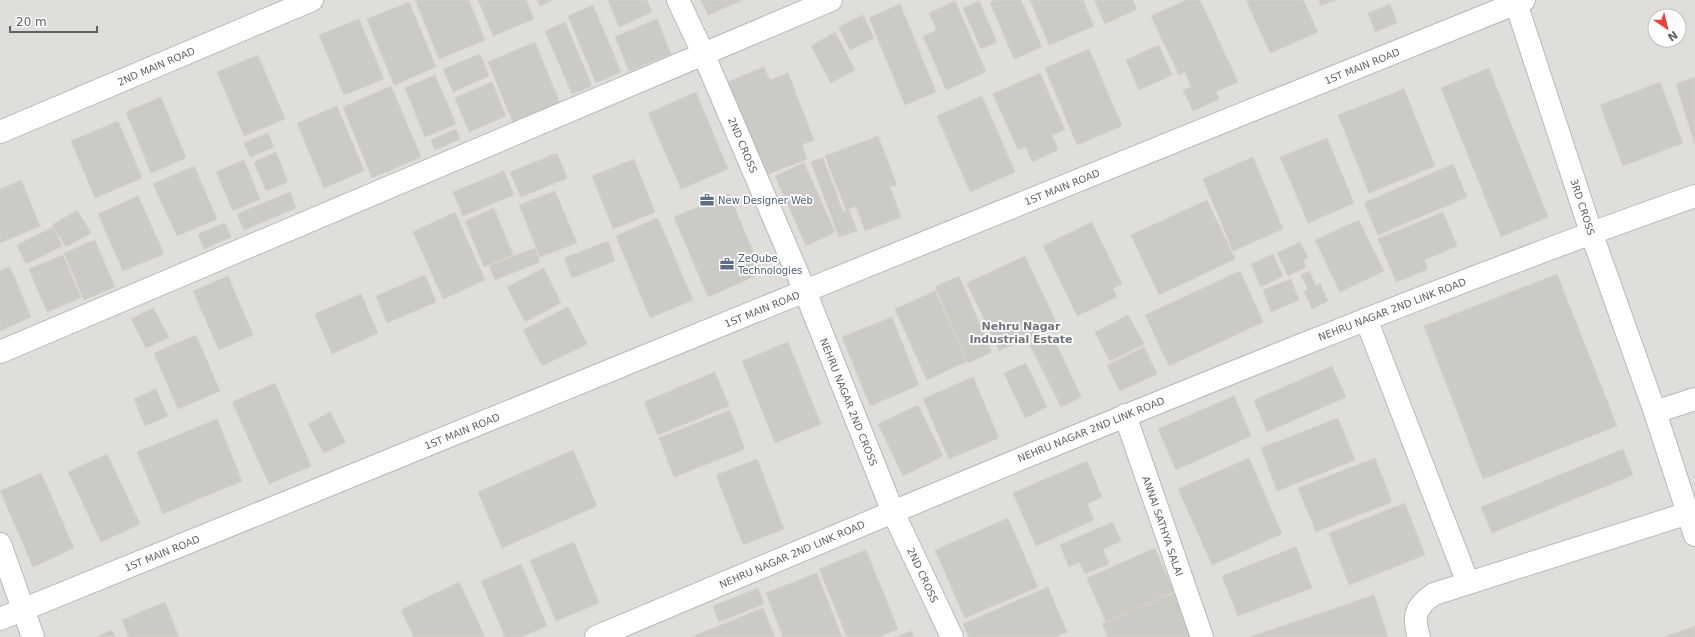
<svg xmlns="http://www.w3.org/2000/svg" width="1695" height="637" font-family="'DejaVu Sans',sans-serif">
	<rect width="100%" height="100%" fill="#f1efe8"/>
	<!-- industrial -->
	<path fill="#e0deda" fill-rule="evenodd" d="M0,0h1695v637h-1695zM1655,16h24v24h-24z"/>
	<!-- building -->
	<g fill="#cccac5" stroke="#d6d1c6">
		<polygon points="415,0 469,0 485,40 439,59"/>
		<polygon points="478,0 526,0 534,19 493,36"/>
		<polygon points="537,0 553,0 540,6"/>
		<polygon points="608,0 647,0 652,12 619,27"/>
		<polygon points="701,0 743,0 708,15"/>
		<polygon points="995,0 1021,0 1042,47 1014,59 990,2"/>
		<polygon points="1030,0 1083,0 1094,26 1049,45"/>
		<polygon points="1094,0 1133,0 1137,9 1105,24"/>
		<polygon points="1186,0 1200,0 1238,82 1216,92 1219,99 1193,111 1183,90 1191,87 1185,72 1179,75 1151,16"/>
		<polygon points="1246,0 1303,0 1318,32 1270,53"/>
		<polygon points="1319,0 1336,0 1321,6"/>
		<polygon points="955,1 986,72 946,90 923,36 937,30 929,13"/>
		<polygon points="979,1 997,42 981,49 963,8"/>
		<polygon points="409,2 436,67 394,85 367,19"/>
		<polygon points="900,4 936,92 905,105 869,18"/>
		<polygon points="1390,4 1397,23 1375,32 1368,13"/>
		<polygon points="593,5 621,72 596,83 568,16"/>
		<polygon points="863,15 874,38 850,50 839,27"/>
		<polygon points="359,19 384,79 344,95 319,35"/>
		<polygon points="657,19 671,54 629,71 615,37"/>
		<polygon points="565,22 592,86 572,94 545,31"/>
		<polygon points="835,32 855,70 831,83 811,46"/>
		<polygon points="535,42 560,103 513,123 488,62"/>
		<polygon points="1159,45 1172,75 1139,90 1126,60"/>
		<polygon points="1089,49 1122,126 1077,145 1045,68"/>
		<polygon points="480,54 489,76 453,92 443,69"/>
		<polygon points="258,55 285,119 244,136 217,72"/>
		<polygon points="764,67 770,80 788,73 814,140 802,145 807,159 766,175 727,82"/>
		<polygon points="1489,68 1548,217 1501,237 1441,88"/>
		<polygon points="1040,73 1065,130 1052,135 1058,150 1032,162 1026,147 1018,150 993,94"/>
		<polygon points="435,75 456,124 425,137 405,88"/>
		<polygon points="1695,77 1695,145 1676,84"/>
		<polygon points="492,82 506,116 469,132 455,98"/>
		<polygon points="1660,82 1683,143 1623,166 1600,105"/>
		<polygon points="391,86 421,157 372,178 343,107"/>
		<polygon points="1404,89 1435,166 1369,193 1338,115"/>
		<polygon points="696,92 728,169 681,189 648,113"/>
		<polygon points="982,96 1015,172 970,192 937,116"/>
		<polygon points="161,97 186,158 151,173 126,112"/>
		<polygon points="337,106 364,171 324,188 297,123"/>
		<polygon points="118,121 142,178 95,198 71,141"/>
		<polygon points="456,129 460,139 435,150 431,140"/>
		<polygon points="268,133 274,147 250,157 244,143"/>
		<polygon points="878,136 897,185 890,187 901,217 865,231 856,206 846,210 825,156"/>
		<polygon points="1327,138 1354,203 1308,223 1280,157"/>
		<polygon points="276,152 288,182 266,191 254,162"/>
		<polygon points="557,153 567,178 521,197 510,172"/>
		<polygon points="1253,157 1283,229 1233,251 1203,179"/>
		<polygon points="823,158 843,212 849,210 857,231 839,237 811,162"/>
		<polygon points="634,159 655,212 613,229 592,176"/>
		<polygon points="244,160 260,199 233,211 216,172"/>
		<polygon points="804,163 835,232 806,246 775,176"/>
		<polygon points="1453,164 1467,197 1378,235 1364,203"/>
		<polygon points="194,166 217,219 177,236 153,184"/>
		<polygon points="504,171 514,195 463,216 453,192"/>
		<polygon points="21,180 40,226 0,243 0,189"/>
		<polygon points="555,191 577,243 540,257 519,205"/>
		<polygon points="290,192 296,208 244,230 237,214"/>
		<polygon points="729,194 762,273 708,297 674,217"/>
		<polygon points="138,196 164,254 123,271 98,214"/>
		<polygon points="1207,200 1235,259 1159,295 1131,235"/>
		<polygon points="494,208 513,255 484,267 465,221"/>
		<polygon points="77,210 91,233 66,247 52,225"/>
		<polygon points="455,212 485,280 443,299 413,232"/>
		<polygon points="1443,212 1457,246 1424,260 1428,269 1396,282 1378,239"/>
		<polygon points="658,218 693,300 650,318 616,236"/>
		<polygon points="1359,220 1384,271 1340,292 1315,240"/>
		<polygon points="1092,222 1122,284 1113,288 1117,297 1077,316 1043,246"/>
		<polygon points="225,223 231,237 204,249 198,234"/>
		<polygon points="53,227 62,246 26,264 17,245"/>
		<polygon points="95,240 115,287 84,300 64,253"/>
		<polygon points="608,241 615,261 572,278 564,258"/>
		<polygon points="1300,242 1308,258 1303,260 1306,267 1288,276 1277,253"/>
		<polygon points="535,248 540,262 495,280 489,266"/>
		<polygon points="1273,254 1283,276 1261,287 1251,264"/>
		<polygon points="63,255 81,298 47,312 29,269"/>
		<polygon points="1025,256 1057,324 999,351 967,283"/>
		<polygon points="10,267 31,317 0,331 0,271"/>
		<polygon points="544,268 561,303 525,322 507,287"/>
		<polygon points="1240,271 1263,322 1169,366 1145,315"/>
		<polygon points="1309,271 1316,286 1320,283 1328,301 1312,309 1304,291 1308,290 1301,275"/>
		<polygon points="1557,274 1617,426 1483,479 1424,326"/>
		<polygon points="425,275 436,302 387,323 376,296"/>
		<polygon points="228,276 253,335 219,350 193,291"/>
		<polygon points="959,276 992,352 968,363 935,287"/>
		<polygon points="1291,279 1299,300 1271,312 1263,290"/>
		<polygon points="935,291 967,361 927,380 895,309"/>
		<polygon points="361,294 378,333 332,354 315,314"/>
		<polygon points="568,307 587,344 542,366 523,330"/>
		<polygon points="153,308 169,337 146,348 131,319"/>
		<polygon points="1128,315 1144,344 1110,361 1095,332"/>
		<polygon points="892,317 919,385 870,406 842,337"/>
		<polygon points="196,335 220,391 178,409 154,353"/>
		<polygon points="1052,335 1081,397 1061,407 1030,345"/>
		<polygon points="788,342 821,424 775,443 742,361"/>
		<polygon points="1144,347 1157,374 1120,391 1107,365"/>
		<polygon points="1026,363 1047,407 1025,418 1004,373"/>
		<polygon points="1332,366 1346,397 1267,432 1254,400"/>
		<polygon points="715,372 729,406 658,435 644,402"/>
		<polygon points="973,377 999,438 949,459 923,399"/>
		<polygon points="275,383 311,466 269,484 232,402"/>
		<polygon points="156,389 168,416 145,426 134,399"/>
		<polygon points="1234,396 1251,436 1176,470 1158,429"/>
		<polygon points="918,405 943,456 903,476 878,424"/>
		<polygon points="730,410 745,449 674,477 659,438"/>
		<polygon points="330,412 346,442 324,453 308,424"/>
		<polygon points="1338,418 1355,460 1277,491 1261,448"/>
		<polygon points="217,419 242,481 163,514 137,452"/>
		<polygon points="1623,449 1633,475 1492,533 1481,507"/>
		<polygon points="573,450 597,506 502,548 478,492"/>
		<polygon points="107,454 140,524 101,542 68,472"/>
		<polygon points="1249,458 1282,534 1212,565 1178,489"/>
		<polygon points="1375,458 1392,502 1316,532 1298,488"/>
		<polygon points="757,459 784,529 743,545 716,475"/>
		<polygon points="1087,461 1102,497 1087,504 1094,520 1036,546 1013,493"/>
		<polygon points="41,473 74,548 33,567 0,491"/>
		<polygon points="1405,503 1425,555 1349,585 1329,533"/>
		<polygon points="1008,518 1038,587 965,618 935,550"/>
		<polygon points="1112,522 1121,541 1103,549 1109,564 1085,574 1079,562 1069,567 1060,545"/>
		<polygon points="574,542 599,603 556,621 530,560"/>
		<polygon points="1296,547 1312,588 1238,616 1222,576"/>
		<polygon points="1155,548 1174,592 1106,622 1087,578"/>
		<polygon points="866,550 898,629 879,637 847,637 819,569"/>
		<polygon points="521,564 547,626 521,637 505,637 481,581"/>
		<polygon points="817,573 842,637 783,637 766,593"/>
		<polygon points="459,582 485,637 414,637 401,610"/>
		<polygon points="1048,587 1067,632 1055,637 969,637 963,624"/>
		<polygon points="758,588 764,604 719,622 713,606"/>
		<polygon points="1176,592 1193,637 1108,637 1102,624"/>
		<polygon points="1374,595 1388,637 1250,637"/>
		<polygon points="165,602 179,637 129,637 122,620"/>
		<polygon points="763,608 775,637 691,637"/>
		<polygon points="1695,626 1695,637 1664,637"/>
		<polygon points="112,630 116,637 96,637"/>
		<polygon points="911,631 914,637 895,637"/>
	</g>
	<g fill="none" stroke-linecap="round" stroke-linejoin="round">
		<defs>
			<g id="minor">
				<polyline points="678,0 703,53 805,291 893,512 952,637"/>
				<polyline points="1515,0 1591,232 1655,412 1695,535"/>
				<polyline points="0,132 312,0"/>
				<polyline points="1366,319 1468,583"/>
				<polyline points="0,352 831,0"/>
				<polyline points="1655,412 1695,399"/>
				<polyline points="1125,415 1202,637"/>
				<polyline points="0,544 33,637"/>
				<polyline points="0,619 805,291 1524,0"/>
				<path d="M596,637c232,-98 464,-196 698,-289 133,-53 266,-105 401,-152"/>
				<path d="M1419,637c-7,-21 -3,-31 15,-43l261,-83"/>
			</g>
		</defs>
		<!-- minor casing -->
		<use href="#minor" stroke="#b5b8bc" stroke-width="24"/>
		<!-- minor -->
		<use href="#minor" stroke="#fff" stroke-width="22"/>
	</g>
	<!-- icons -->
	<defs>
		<symbol id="office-bare" viewBox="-9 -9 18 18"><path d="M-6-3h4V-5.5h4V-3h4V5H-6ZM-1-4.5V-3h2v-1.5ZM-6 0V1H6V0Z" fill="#5c6f8a" stroke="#fff" stroke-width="2.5" paint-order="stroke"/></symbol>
	</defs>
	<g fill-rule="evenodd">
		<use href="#office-bare" x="697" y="190" width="20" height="20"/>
		<use href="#office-bare" x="717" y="254" width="20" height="20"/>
	</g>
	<g text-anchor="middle" stroke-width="3.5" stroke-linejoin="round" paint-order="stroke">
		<!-- street labels -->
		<g font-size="10" fill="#5f6368" stroke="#fff">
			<text transform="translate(156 66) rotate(-23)" y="4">2ND MAIN ROAD</text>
			<text transform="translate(1362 66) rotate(-22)" y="4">1ST MAIN ROAD</text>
			<text transform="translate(743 145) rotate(67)" y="4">2ND CROSS</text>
			<text transform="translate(1062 187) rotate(-22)" y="4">1ST MAIN ROAD</text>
			<text transform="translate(1583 207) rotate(72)" y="4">3RD CROSS</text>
			<text transform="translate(762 309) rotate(-22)" y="4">1ST MAIN ROAD</text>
			<text transform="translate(1392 309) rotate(-21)" y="4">NEHRU NAGAR 2ND LINK ROAD</text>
			<text transform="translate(849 402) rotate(68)" y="4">NEHRU NAGAR 2ND CROSS</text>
			<text transform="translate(1091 429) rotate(-22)" y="4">NEHRU NAGAR 2ND LINK ROAD</text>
			<text transform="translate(462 431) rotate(-22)" y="4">1ST MAIN ROAD</text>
			<text transform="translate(1163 526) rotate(71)" y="4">ANNAI SATHYA SALAI</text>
			<text transform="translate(162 553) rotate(-22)" y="4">1ST MAIN ROAD</text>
			<text transform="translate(792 554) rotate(-23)" y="4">NEHRU NAGAR 2ND LINK ROAD</text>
			<text transform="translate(923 575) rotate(65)" y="4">2ND CROSS</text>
		</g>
		<!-- service labels -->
		<g font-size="10" fill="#4e5e75" stroke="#fff" text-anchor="start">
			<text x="718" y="204">New Designer Web</text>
			<text x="738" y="262">ZeQube<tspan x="738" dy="12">Technologies</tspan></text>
		</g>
		<!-- neighbourhood labels -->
		<g font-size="11" font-weight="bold" fill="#70757a" stroke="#fff">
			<text x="1021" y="330">Nehru Nagar<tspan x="1021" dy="13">Industrial Estate</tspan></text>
		</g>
	</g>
	<!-- north arrow -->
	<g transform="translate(1667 28) rotate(145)"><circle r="19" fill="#ffffff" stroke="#bfc1c3"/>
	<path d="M0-3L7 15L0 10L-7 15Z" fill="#ea4335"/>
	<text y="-6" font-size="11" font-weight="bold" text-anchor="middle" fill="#5f6368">N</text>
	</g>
	<!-- scale -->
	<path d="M10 26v6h87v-6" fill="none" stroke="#5f6368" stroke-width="2"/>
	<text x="16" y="26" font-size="12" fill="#5f6368" stroke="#ffffff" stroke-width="3" paint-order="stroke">20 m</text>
</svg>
